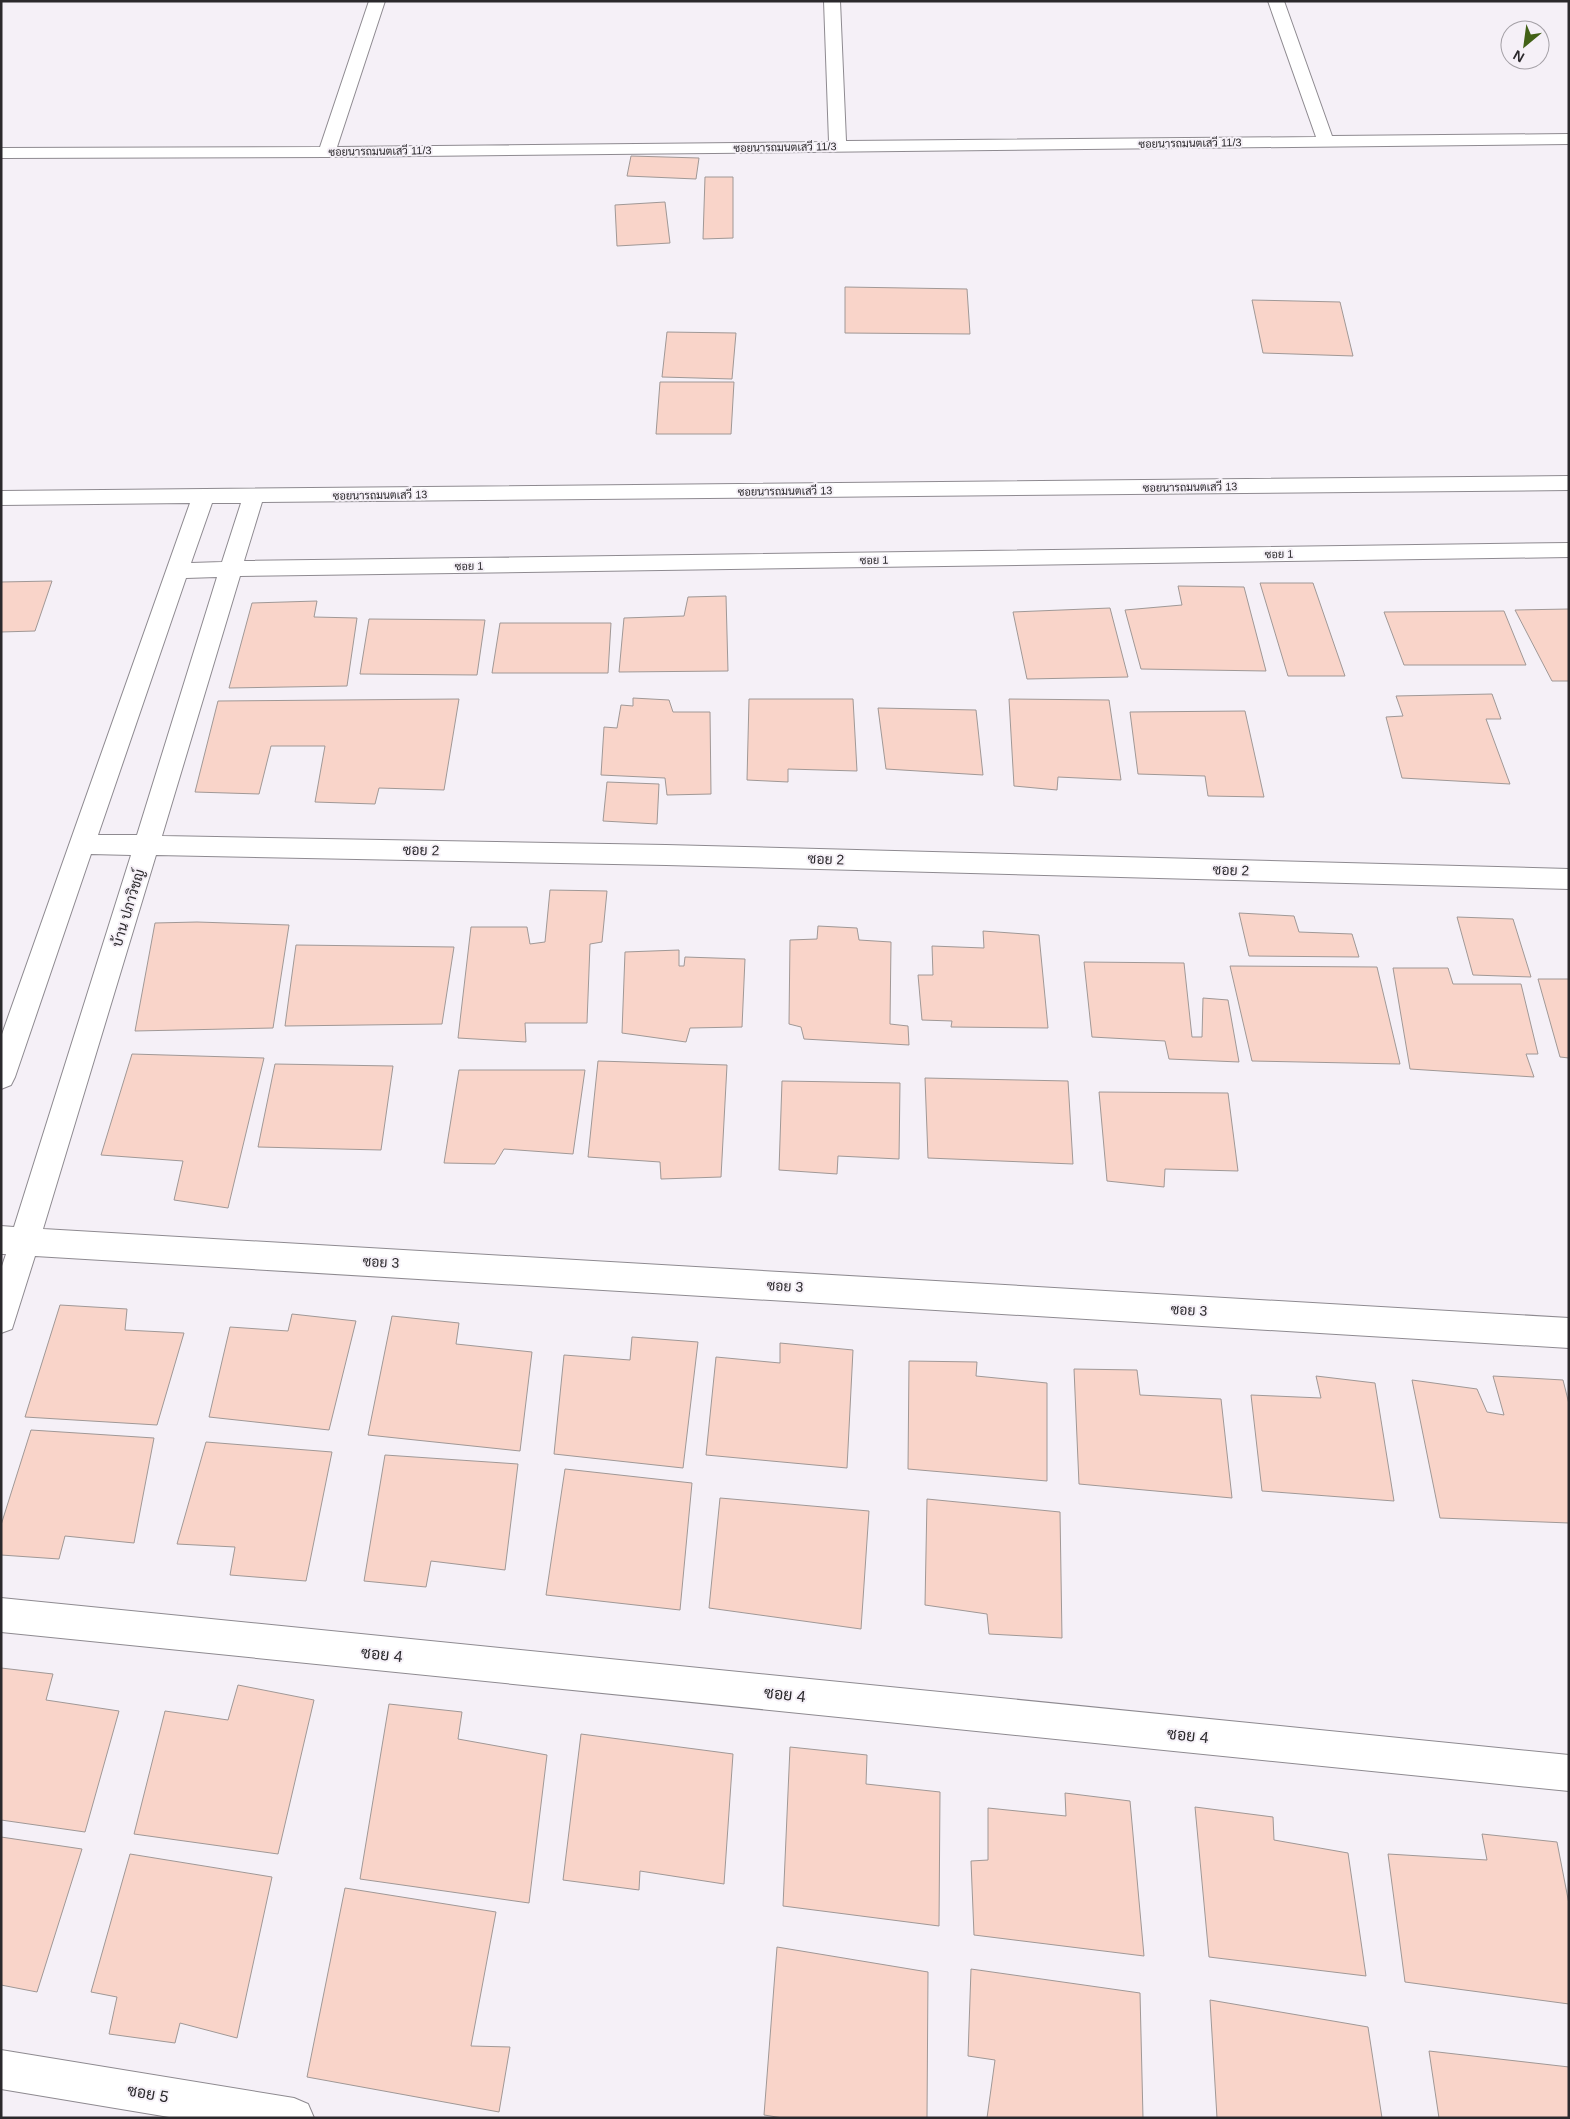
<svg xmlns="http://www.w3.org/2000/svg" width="1570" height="2119" font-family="Helvetica,Sarabun,sans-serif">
	<rect width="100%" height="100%" fill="#f5f0f7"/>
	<!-- building -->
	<g fill="#f9d4c9" stroke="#a09896">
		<polygon points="631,156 699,158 696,179 627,176"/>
		<polygon points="705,177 733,177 733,238 703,239"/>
		<polygon points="665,202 670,243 617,246 615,205"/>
		<polygon points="845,287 967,289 970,334 845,333"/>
		<polygon points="1252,300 1340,302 1353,356 1263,353"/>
		<polygon points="667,332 736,333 732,379 662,377"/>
		<polygon points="660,382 734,382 731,434 656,434"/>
		<polygon points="52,581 35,631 1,632 1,582"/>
		<polygon points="1260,583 1313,583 1345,676 1288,676"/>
		<polygon points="1178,586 1244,587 1266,671 1141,669 1125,610 1182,605"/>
		<polygon points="726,596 728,671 619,672 624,618 684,616 688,597"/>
		<polygon points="317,601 314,617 357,618 347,686 229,688 252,603"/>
		<polygon points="1110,608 1128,677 1027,679 1013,612"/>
		<polygon points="1569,609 1569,681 1552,681 1515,610"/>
		<polygon points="1504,611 1526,665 1404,665 1384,612"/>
		<polygon points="369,619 485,620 477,675 360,674"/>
		<polygon points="500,623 611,623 608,673 492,673"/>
		<polygon points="1492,694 1501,719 1486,719 1510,784 1402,778 1386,717 1403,716 1396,696"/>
		<polygon points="633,698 669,700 673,712 710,712 711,794 667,795 665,778 601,775 604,727 617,728 621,705 633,706"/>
		<polygon points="459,699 444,790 379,788 375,804 315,802 325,746 271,746 259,794 195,792 218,701"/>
		<polygon points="749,699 853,699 857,771 788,769 788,782 747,780"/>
		<polygon points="1009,699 1109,700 1121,780 1058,777 1057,790 1014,786"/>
		<polygon points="878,708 976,710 983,775 886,769"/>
		<polygon points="1245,711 1264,797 1208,796 1205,776 1138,774 1130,712"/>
		<polygon points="607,782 659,784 657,824 603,821"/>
		<polygon points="550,890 607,891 602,942 590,944 587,1023 525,1023 526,1042 458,1038 471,927 527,927 530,944 545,942"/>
		<polygon points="1239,913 1294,916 1299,932 1352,934 1359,957 1249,956"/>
		<polygon points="1457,917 1513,919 1531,977 1473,975"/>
		<polygon points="197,922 289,925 273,1028 135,1031 155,923"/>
		<polygon points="818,926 857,928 859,940 891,942 890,1024 908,1026 909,1045 804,1039 801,1027 789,1024 790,940 817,939"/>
		<polygon points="983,931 1039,935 1048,1028 951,1027 952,1021 922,1020 918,975 933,975 932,946 984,948"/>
		<polygon points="296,945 454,947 442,1024 285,1026"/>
		<polygon points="679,950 679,966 684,966 685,957 745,959 742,1027 690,1028 686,1042 622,1033 625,952"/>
		<polygon points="1084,962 1184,963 1192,1037 1202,1037 1203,998 1228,1000 1239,1062 1169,1059 1165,1041 1092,1037"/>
		<polygon points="1230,966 1377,967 1400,1064 1252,1061"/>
		<polygon points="1393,968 1448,968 1453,984 1521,984 1538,1054 1526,1054 1534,1077 1410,1069"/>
		<polygon points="1538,979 1569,979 1569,1058 1560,1057"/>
		<polygon points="132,1054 264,1058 228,1208 174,1200 183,1161 101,1155"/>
		<polygon points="598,1061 727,1065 721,1177 661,1179 660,1162 588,1157"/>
		<polygon points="275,1064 393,1066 381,1150 258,1147"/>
		<polygon points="459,1070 585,1070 573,1154 504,1149 495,1164 444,1163"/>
		<polygon points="925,1078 1068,1081 1073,1164 928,1158"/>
		<polygon points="782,1081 900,1083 899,1159 838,1156 837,1174 779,1170"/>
		<polygon points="1099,1092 1228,1093 1238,1171 1165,1169 1164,1187 1107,1181"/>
		<polygon points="60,1305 127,1309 125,1330 184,1333 157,1425 25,1417"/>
		<polygon points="292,1314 356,1321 329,1430 209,1417 230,1327 288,1331"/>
		<polygon points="392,1316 459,1323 456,1344 532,1352 520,1451 368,1435"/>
		<polygon points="632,1337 698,1342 683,1468 554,1454 564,1355 630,1360"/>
		<polygon points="780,1343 853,1350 847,1468 706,1455 716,1357 780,1363"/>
		<polygon points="909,1361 977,1362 976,1376 1047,1383 1047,1481 908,1469"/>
		<polygon points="1074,1369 1137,1370 1140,1395 1221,1399 1232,1498 1079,1484"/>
		<polygon points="1316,1376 1375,1383 1394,1501 1262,1491 1251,1395 1321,1398"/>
		<polygon points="1493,1376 1563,1380 1569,1404 1569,1523 1440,1518 1412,1380 1477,1389 1487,1412 1504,1415"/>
		<polygon points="31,1430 154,1438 134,1543 65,1536 59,1559 1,1555 1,1525"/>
		<polygon points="206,1442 332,1452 306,1581 230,1575 235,1547 177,1544"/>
		<polygon points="385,1455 518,1464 505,1570 431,1561 426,1587 364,1581"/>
		<polygon points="565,1469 692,1483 680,1610 546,1595"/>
		<polygon points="720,1498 869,1511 861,1629 709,1608"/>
		<polygon points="927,1499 1060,1512 1062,1638 989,1634 987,1614 925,1605"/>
		<polygon points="1,1668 53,1674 46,1700 119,1711 85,1832 1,1820"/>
		<polygon points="238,1685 314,1700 278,1854 134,1834 165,1711 228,1720"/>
		<polygon points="389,1704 462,1712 458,1739 547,1755 529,1903 360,1879"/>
		<polygon points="581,1734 733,1754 724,1884 640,1871 639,1890 563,1880"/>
		<polygon points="790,1747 867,1755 866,1784 940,1792 939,1926 783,1906"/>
		<polygon points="1065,1793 1130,1801 1144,1956 974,1935 971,1861 988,1860 988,1808 1066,1816"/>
		<polygon points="1195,1807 1273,1817 1274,1840 1348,1853 1366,1976 1209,1957"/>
		<polygon points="1482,1834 1557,1842 1569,1904 1569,2004 1405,1982 1388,1854 1487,1860"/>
		<polygon points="1,1837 82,1849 37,1992 1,1985"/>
		<polygon points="130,1854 272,1877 237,2038 180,2023 175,2043 109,2034 117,1997 91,1992"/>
		<polygon points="345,1888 496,1912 471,2046 510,2047 499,2112 307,2077"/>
		<polygon points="777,1947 928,1972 927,2118 783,2118 764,2115"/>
		<polygon points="971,1969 1140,1993 1143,2118 987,2118 995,2060 968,2056"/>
		<polygon points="1210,2000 1368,2027 1382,2118 1217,2118"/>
		<polygon points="1429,2051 1569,2067 1569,2118 1439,2118"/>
	</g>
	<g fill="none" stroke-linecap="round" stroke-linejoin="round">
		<defs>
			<g id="minor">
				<polygon points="369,1 385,1 337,147 829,142 824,1 840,1 846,141 1316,137 1268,1 1284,1 1332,136 1569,134 1569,144 327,157 1,158 1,148 320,147"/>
				<path d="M1569,476v14l-1307,12 -18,59 1325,-18v14l-1329,19 -78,260 504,9 903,24v20l-903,-24 -510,-10 -113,374 1526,89v30l-1534,-92 -23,73 -11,4v-64l5,-15h-5v-28l13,1 117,-372 -40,-1 -76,223 -4,8 -10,4v-52l189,-534 -189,2v-14zM212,503h29l-19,59 -31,1zM217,577l-80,258h-39l88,-257z"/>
				<polygon points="1,1598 1569,1755 1569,1791 1,1632"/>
				<polygon points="1,2050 294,2098 308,2104 314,2118 175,2118 1,2089"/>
			</g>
		</defs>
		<!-- minor casing -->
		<use href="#minor" stroke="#8e8a90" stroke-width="2"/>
		<!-- minor -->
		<use href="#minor" fill="#fff" fill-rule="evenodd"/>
	</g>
	<g text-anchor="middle" stroke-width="4" stroke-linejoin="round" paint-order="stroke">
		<!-- far-street labels -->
		<g font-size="11" fill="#2b292c" stroke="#f5f0f7">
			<text transform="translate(1190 143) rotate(-1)" y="4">ซอยนารถมนตเสวี 11/3</text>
			<text transform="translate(785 147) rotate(-1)" y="4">ซอยนารถมนตเสวี 11/3</text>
			<text transform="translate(380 151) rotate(-1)" y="4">ซอยนารถมนตเสวี 11/3</text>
			<text transform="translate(1190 487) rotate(-1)" y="4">ซอยนารถมนตเสวี 13</text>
			<text transform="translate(785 491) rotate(-1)" y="4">ซอยนารถมนตเสวี 13</text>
			<text transform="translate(380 495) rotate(-1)" y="4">ซอยนารถมนตเสวี 13</text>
			<text transform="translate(1279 554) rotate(-1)" y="4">ซอย 1</text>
			<text transform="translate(874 560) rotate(-1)" y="4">ซอย 1</text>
			<text transform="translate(469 566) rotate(-1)" y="4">ซอย 1</text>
		</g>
		<!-- street labels -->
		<g font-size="14" fill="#2b292c" stroke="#f5f0f7">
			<text transform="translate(421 850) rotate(1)" y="5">ซอย 2</text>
			<text transform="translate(826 859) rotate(2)" y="5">ซอย 2</text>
			<text transform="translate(1231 870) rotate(2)" y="5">ซอย 2</text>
			<text transform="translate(128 908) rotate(-73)" y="5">บ้าน ปภาวิชญ์</text>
			<text transform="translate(381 1262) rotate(3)" y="5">ซอย 3</text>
			<text transform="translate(785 1286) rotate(3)" y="5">ซอย 3</text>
			<text transform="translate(1189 1310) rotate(3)" y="5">ซอย 3</text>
		</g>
		<!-- near-street labels -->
		<g font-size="16" fill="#2b292c" stroke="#f5f0f7">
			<text transform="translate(382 1654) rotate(6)" y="6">ซอย 4</text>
			<text transform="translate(785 1694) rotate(6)" y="6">ซอย 4</text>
			<text transform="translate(1188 1735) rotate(6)" y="6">ซอย 4</text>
			<text transform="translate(148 2093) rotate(10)" y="6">ซอย 5</text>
		</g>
	</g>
	<!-- border -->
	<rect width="1570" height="2119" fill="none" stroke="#2b292c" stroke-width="5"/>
	<!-- north arrow -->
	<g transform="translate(1525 45) rotate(209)"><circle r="24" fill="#f5f0f7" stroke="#a4a0a6"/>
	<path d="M0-4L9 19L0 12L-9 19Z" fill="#426116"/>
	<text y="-8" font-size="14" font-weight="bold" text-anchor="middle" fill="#2b292c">N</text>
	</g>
</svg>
